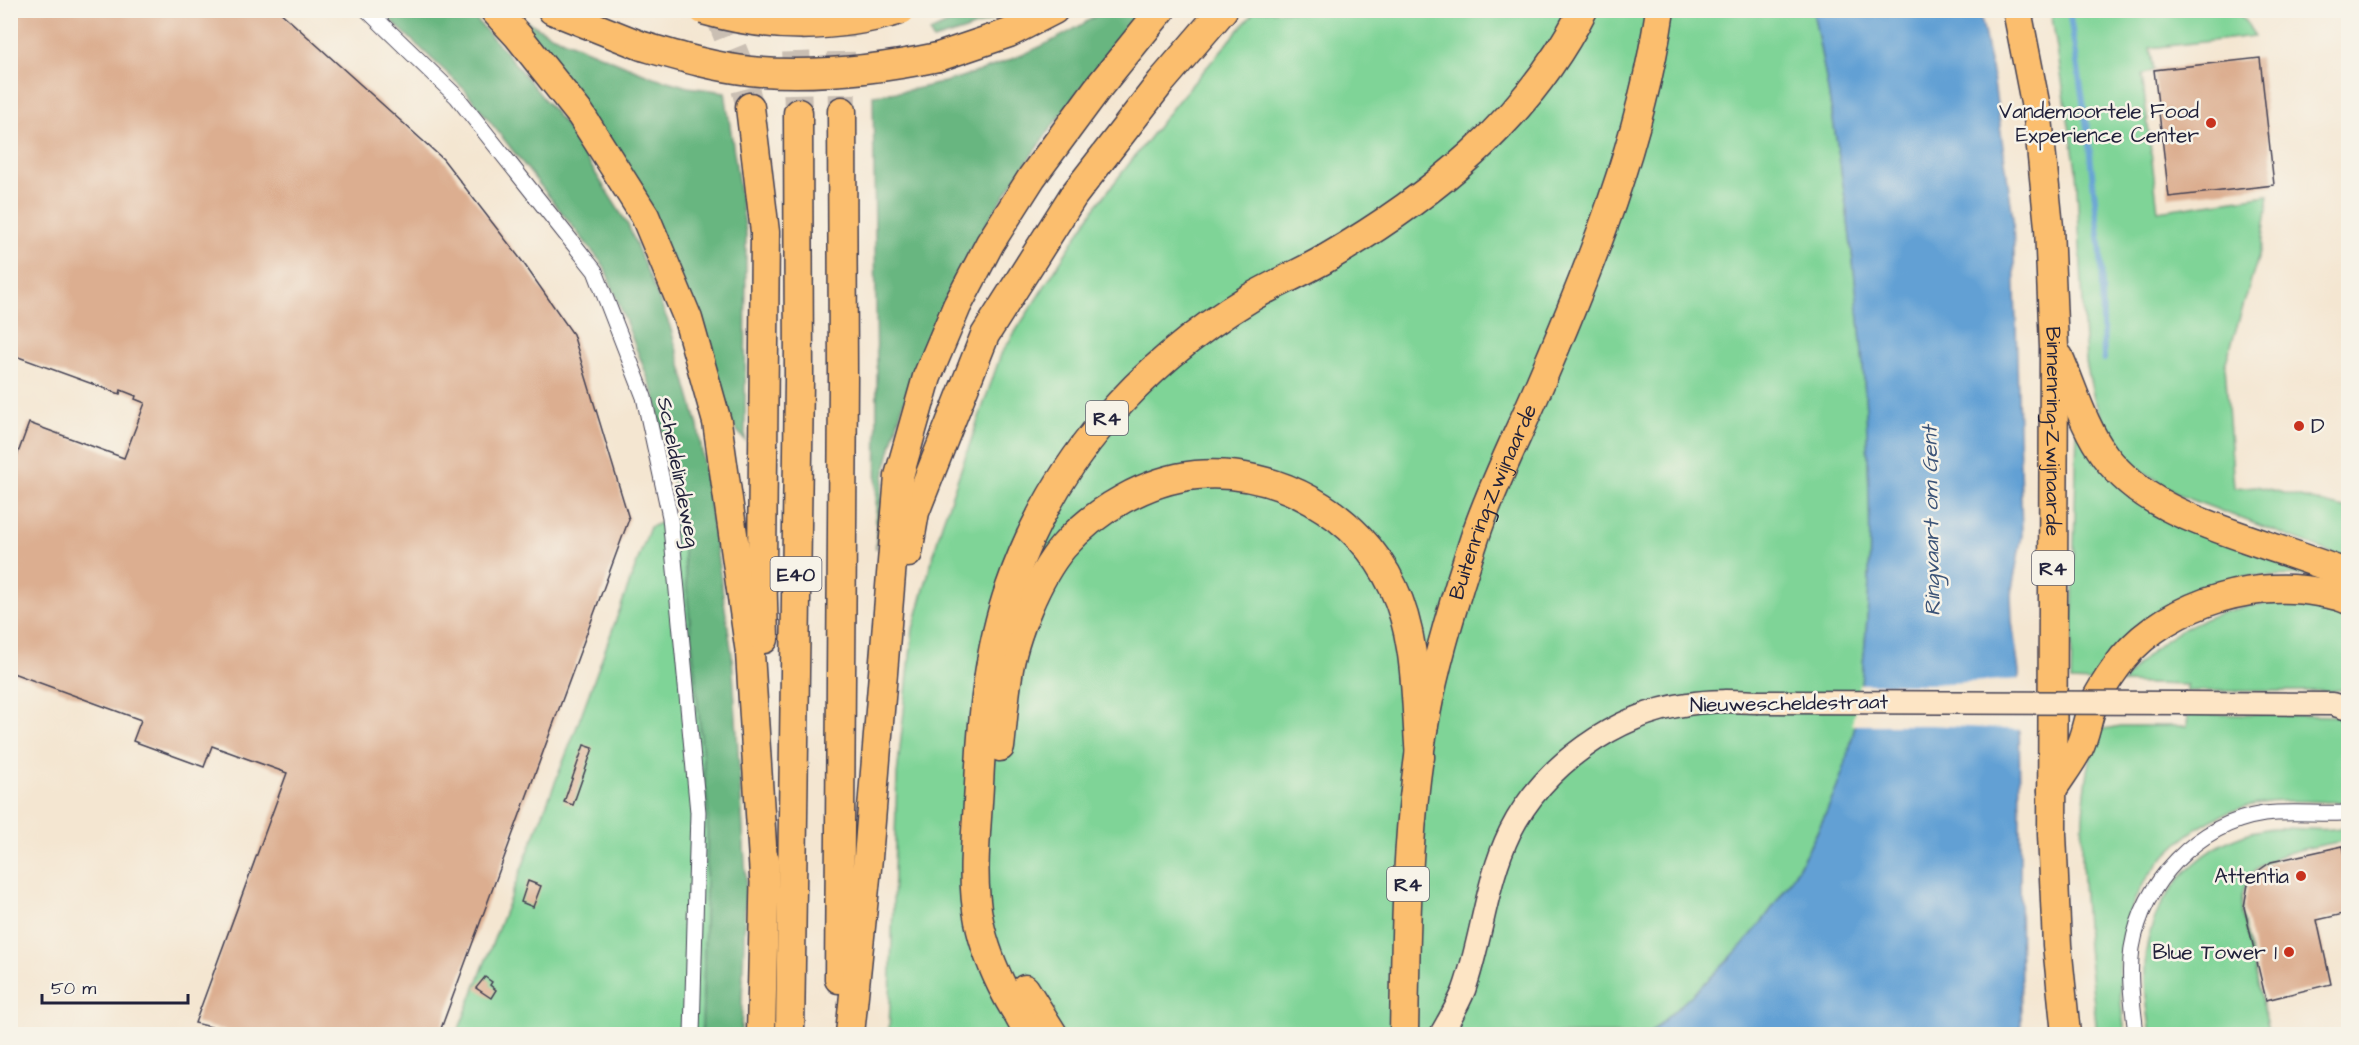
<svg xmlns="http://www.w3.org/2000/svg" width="2359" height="1045" font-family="'Architects Daughter',sans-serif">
	<rect width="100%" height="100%" fill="#f7f3e8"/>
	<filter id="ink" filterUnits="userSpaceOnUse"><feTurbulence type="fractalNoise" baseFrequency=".0167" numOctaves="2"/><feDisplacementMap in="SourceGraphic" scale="12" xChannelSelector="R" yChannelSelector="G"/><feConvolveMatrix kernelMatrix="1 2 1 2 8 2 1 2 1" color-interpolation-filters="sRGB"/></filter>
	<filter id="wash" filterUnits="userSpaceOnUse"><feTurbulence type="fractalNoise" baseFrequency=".008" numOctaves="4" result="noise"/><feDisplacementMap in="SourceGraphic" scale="24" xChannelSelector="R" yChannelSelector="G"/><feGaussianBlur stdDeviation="1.35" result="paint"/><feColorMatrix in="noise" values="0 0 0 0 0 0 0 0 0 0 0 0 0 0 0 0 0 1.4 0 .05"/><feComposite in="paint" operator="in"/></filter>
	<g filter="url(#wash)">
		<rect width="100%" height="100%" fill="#f4e6d1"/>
		<!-- green -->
		<g fill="#7fd497" stroke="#507b69" stroke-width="1.5">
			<path d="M1255,11h558c27,132 45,264 53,399 3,70 6,139 1,209 -5,61 -9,122 -34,178 -25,58 -56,113 -100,158 -26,28 -56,53 -84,79h-760l8,-259 16,-146 29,-105 59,-170 93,-145 83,-107z"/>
			<polygon points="2051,11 2238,11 2255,36 2150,48 2154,70 2142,75 2158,211 2269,195 2262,245 2225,365 2234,488 2256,486 2348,509 2348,559 2182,496 2141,470 2129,458 2108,430 2094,399 2086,362 2076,169"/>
			<polygon points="2077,427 2098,463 2319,575 2246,576 2203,588 2175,600 2133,629 2109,654 2102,663 2095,682 2071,681"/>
			<polygon points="680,515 708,812 702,1034 457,1034 576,729 650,527"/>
			<path d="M2279,602l39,4 30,9v74l-17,2h-144v-6l-64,-2c37,-52 94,-76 156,-81z"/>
			<path d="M2188,714l160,2v82l-8,4c-25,0 -54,-3 -78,1 -72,13 -132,72 -141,145 -4,29 0,57 4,86h-28c-9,-96 -29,-211 1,-304l23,-4h66z"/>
			<path d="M2348,826v16v-2c-45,10 -113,12 -106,75l28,119h-119c-4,-27 -8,-54 -5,-82 8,-61 60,-113 120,-123 25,-4 59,5 82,-3z"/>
		</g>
		<!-- forest -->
		<g fill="#67b680" stroke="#446c5e" stroke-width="1.5">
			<polygon points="978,10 1015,11 963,31 933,40 930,32"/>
			<polygon points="381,11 468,11 503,49 566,126 628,225 670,326 698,426 732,655 746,877 741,1034 702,1034 708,812 680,515 654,394 604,266 465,90"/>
			<path d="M1103,11h39c-116,144 -216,275 -257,461 -5,25 -6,52 -9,77l1,-173 -4,-281c73,-6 169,-42 230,-84z"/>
			<polygon points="512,13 551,35 653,77 688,87 725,92 746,233 745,440 728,420 699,316"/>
		</g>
		<!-- water -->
		<path fill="#62a0d4" stroke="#426188" stroke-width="1.5" d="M1813,11h167l14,72 19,135 9,317 -11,59 1,28 7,50 2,362h-372c28,-26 58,-51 84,-79 44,-45 76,-100 100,-158 25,-56 29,-117 34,-178 5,-70 2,-139 -1,-209 -8,-135 -26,-267 -53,-399z"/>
		<!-- pier -->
		<polygon fill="#f4e6d1" points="2022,679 2022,730 1930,725 1852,725 1859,684 1930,684"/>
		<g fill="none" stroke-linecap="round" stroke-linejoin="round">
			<!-- stream -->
			<polyline stroke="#62a0d4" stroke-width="6" points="2069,10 2087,127 2101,254 2104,359"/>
		</g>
		<g id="blocks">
			<!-- building -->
			<g fill="#dcae90">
				<polygon points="10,10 278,10 443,159 522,261 573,334 629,519 439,1034 239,1034 195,1023 287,773 212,746 204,767 133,741 141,720 10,672 10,475 29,423 124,458 145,403 135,399 136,396 121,390 120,394 10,354"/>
				<polygon points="2260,58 2274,185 2169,197 2154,70"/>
				<polygon points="584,745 593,748 573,805 564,802"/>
				<polygon points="2343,846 2348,869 2348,913 2317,920 2331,984 2266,1000 2244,907 2248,884 2258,871 2271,862"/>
				<polygon points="528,881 541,886 533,907 521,902"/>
				<polygon points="485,977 492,982 490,985 496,990 491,998 476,988"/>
			</g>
		</g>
	</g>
	<g filter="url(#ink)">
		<use href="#blocks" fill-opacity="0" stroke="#423f52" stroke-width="1.5"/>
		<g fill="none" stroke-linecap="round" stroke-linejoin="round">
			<!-- highway-tunnel -->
			<g stroke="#cabfb3" stroke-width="28" stroke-dasharray="28 14" stroke-linecap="butt">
				<polyline points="717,10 738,62 750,107"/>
				<polyline points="795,10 798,113"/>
				<polyline points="840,10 842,111"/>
			</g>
			<defs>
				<g id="street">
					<polyline points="367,10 457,97 595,271 644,397 670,517 698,812 692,1034"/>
					<path d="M2136,1034c-3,-28 -8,-57 -4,-86 11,-66 65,-124 132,-134 25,-3 53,0 78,-1l6,-2"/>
				</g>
				<g id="secondary">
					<polyline points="2187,703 2332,704 2348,709"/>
					<path d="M1441,1034c8,-14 17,-29 23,-44 18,-51 22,-109 46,-158 33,-66 105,-118 178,-128 22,-4 46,-3 68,-2"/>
				</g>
				<g id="highway">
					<polyline points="494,10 518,36 581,115 645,216 688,319 717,422 750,653 764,877"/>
					<polyline points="552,10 642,46"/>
					<path id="s1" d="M2017,10l21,108 11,109 5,120 -2,487 5,111 9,89"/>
					<polyline points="938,57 1009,33 1054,10"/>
					<polyline points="750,107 765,232 762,567 764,639"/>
					<path d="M2059,357c14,32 25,71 46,99 35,46 88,64 140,82 34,12 69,23 103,36"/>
					<polyline points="908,553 915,512 985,335 1073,196 1161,82 1223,10"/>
					<path d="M1000,747c3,-24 4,-48 8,-72 5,-38 30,-99 55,-128 32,-37 84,-67 133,-72 81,-7 163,39 197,112 25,52 22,114 27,170"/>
					<path d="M2052,790c9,-14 19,-27 27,-42 7,-14 8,-30 14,-43 6,-12 14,-25 22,-36 40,-60 133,-91 203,-77 10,2 21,3 30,8"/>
					<polyline points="839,979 843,377 842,111"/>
					<polyline points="1025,989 1053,1034"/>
					<polyline points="761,1034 765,860"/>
					<polyline points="790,1034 799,381 798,113"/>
					<polyline points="850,1034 868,858 899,476 927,377 957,306 990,243 1032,177 1097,89 1161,10"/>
					<path d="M1027,1034c-4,-14 -14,-26 -21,-40 -12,-23 -22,-47 -27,-73 -9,-43 -2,-92 0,-136 3,-66 9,-135 31,-198 43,-125 128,-221 240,-289 24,-14 51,-25 75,-39 105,-61 202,-138 258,-249"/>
					<path id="s2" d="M1404,1034c2,-111 2,-225 25,-335 12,-56 29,-111 47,-165 17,-50 42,-99 63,-148 52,-121 102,-244 121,-376"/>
				</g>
			</defs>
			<!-- street casing -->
			<use href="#street" stroke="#423f52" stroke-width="17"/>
			<!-- secondary casing -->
			<use href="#secondary" stroke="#423f52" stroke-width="25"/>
			<!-- highway casing -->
			<use href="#highway" stroke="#423f52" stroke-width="31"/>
			<!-- street -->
			<use href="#street" stroke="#fff" stroke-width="15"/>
			<!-- secondary -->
			<use href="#secondary" stroke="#fde5c5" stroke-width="22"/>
			<!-- highway -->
			<use href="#highway" stroke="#fbbe6e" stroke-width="28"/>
			<defs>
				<polyline id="secondary-bridge" points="1756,702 2187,703"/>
				<g id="highway-bridge">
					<path d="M703,10c67,19 130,20 198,0"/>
					<path d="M642,46c35,10 71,21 108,25 64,6 126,-1 188,-14"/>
				</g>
			</defs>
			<!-- secondary-bridge casing -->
			<use href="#secondary-bridge" stroke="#423f52" stroke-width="25" stroke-linecap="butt"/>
			<!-- highway-bridge casing -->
			<use href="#highway-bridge" stroke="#423f52" stroke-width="31" stroke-linecap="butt"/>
			<!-- secondary-bridge -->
			<use href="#secondary-bridge" stroke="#fde5c5" stroke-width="22"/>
			<!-- highway-bridge -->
			<use href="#highway-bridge" stroke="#fbbe6e" stroke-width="28"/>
		</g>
	</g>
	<!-- markers -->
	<g fill="#c8321e" stroke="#f7f3e8" stroke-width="2">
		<circle cx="2211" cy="123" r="6"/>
		<circle cx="2299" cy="426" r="6"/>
		<circle cx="2301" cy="876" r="6"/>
		<circle cx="2289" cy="952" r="6"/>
	</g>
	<g text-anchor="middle" stroke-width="5" stroke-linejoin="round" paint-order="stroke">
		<!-- shield labels -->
		<g fill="#f7f3e8" stroke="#62616f" stroke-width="1.5">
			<rect x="1086" y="401" width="42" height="34" rx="4.5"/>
			<rect x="2032" y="551" width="42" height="34" rx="4.5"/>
			<rect x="770.5" y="557" width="51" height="34" rx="4.5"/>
			<rect x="1387" y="867" width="42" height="34" rx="4.5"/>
		</g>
		<g font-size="20" font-weight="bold" fill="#22223b">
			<text x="1107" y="425">R4</text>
			<text x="2053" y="575">R4</text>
			<text x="796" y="581">E40</text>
			<text x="1408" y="891">R4</text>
		</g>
		<!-- poi labels -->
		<g font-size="21" fill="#22223b" stroke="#f7f3e8" text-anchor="end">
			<text x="2199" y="118">Vandemoortele Food<tspan x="2199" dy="24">Experience Center</tspan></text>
			<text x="2311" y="433" text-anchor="start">D</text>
			<text x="2289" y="883">Attentia</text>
			<text x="2277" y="959">Blue Tower 1</text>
		</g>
		<!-- street labels -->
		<g font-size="21" fill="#22223b" stroke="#f7f3e8">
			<text dy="7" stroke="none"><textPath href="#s1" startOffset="424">Binnenring-Zwijnaarde</textPath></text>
			<text transform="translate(679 472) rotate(79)" y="7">Scheldelindeweg</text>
			<text dy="7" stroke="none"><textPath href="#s2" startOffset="544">Buitenring-Zwijnaarde</textPath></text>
			<text transform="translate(1789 703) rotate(-1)" y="7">Nieuwescheldestraat</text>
		</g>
		<!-- water labels -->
		<g font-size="22" font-style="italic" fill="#3c5478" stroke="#f7f3e8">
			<text transform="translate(1930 521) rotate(-91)" y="8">Ringvaart om Gent</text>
		</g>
	</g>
	<!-- margin -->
	<rect width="2359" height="1045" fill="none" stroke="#f7f3e8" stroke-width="36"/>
	<!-- scale -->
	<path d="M42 994v9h146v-9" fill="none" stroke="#22223b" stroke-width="3"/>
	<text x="51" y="994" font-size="18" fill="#22223b" stroke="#f7f3e8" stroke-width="4.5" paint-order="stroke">50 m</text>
</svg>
